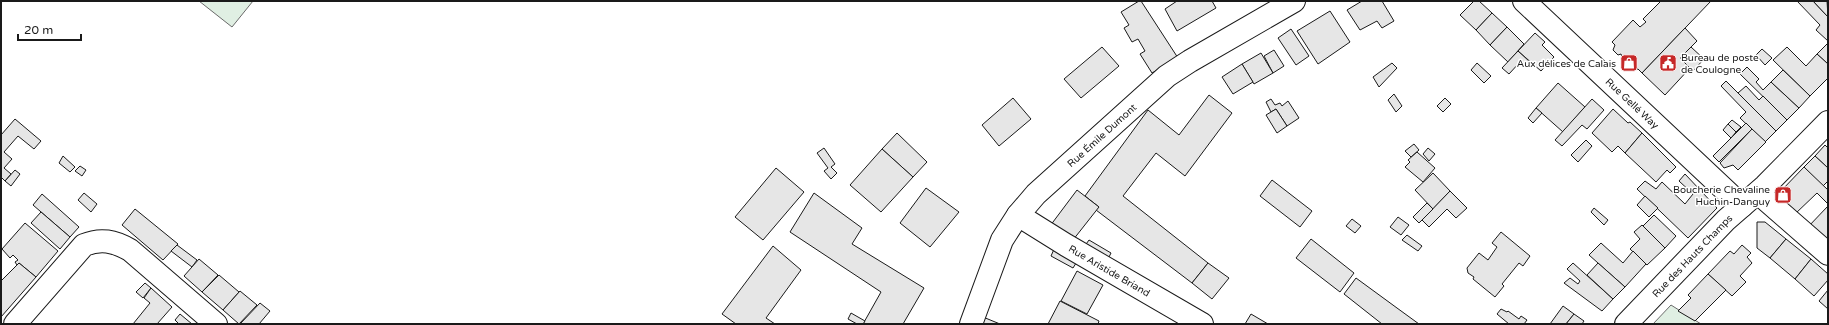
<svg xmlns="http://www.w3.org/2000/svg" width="1829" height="325" font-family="'Varela Round',sans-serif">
	<rect width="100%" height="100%" fill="#fff"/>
	<!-- green -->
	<g fill="#e0efe3" stroke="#6a6a6a">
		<polygon points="199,1 253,1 232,27"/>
		<polygon points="1671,305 1701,324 1653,324"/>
	</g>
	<!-- building -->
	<g fill="#e6e6e6" stroke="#1a1a1a">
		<polygon points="1139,1 1141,1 1178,58 1152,73 1140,54 1145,51 1138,39 1132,42 1124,28 1129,25 1121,12"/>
		<polygon points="1177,1 1212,1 1216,8 1177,31 1165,9"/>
		<polygon points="1362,1 1382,1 1394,21 1382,28 1377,21 1360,30 1347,10"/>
		<polygon points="1474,1 1479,1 1492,13 1476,30 1460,15"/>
		<polygon points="1661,1 1711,1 1642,73 1638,69 1628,70 1625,67 1621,54 1618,55 1613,50 1615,45 1612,42 1633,20 1640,27 1646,22 1643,19"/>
		<polygon points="1797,1 1813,1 1828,17 1828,41 1816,30 1820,25"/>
		<polygon points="1813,1 1827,1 1828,17"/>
		<polygon points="1330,11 1350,42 1318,64 1297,31"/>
		<polygon points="1492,13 1507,27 1490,45 1476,30"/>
		<polygon points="1507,27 1524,44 1508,62 1490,45"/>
		<polygon points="1685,28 1697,41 1680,58 1690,68 1665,95 1642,73"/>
		<polygon points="1291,29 1309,56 1296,65 1278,38"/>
		<polygon points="1535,33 1545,42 1542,45 1554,57 1541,71 1518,51"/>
		<polygon points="1828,43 1828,64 1817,54"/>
		<polygon points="1102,47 1119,66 1081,98 1064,79"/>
		<polygon points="1691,47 1704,59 1693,71 1680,58"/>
		<polygon points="1787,47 1806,66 1817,54 1828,64 1828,78 1810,96 1773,60"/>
		<polygon points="1762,49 1772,58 1765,65 1756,55"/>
		<polygon points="1274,50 1284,66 1273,73 1264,56"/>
		<polygon points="1518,51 1530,62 1526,67 1520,62 1509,74 1502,68"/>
		<polygon points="1261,53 1273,73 1254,84 1242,64"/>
		<polygon points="1392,63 1397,68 1379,87 1373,77"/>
		<polygon points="1477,63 1491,76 1484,83 1471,70"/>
		<polygon points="1242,64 1253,82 1233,94 1222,77"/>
		<polygon points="1747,67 1759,79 1756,82 1763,90 1771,82 1799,108 1787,120 1740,74"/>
		<polygon points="1783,70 1810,96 1799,108 1771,82"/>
		<polygon points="1726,81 1776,131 1765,142 1740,118 1746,112 1721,86"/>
		<polygon points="1558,83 1585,107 1563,132 1536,108"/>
		<polygon points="1746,86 1759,100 1763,96 1787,120 1776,131 1738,93"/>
		<polygon points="1394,94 1402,106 1396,112 1388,100"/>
		<polygon points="1209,95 1232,113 1185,176 1156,153 1123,196 1208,263 1192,283 1096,210 1099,207 1085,196 1148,110 1179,135"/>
		<polygon points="1013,98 1031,119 999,146 982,125"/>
		<polygon points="1445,98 1451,104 1443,112 1437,106"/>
		<polygon points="1271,99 1275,105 1280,103 1282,106 1288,101 1299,118 1287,126 1276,109 1271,112 1266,102"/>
		<polygon points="1592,99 1604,110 1587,129 1582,125 1562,146 1555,140"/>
		<polygon points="1536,108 1542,113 1533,123 1528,118"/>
		<polygon points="1276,109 1287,126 1277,133 1266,115"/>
		<polygon points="1613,109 1628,123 1630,122 1642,133 1625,153 1618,146 1612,152 1592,133"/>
		<polygon points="15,119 41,141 34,149 18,136 4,152 12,159 4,168 11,174 5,181 1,177 1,135"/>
		<polygon points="1732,120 1741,127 1736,132 1728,124"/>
		<polygon points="1746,123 1752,129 1719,162 1713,156"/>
		<polygon points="1728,124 1736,132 1731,138 1723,130"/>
		<polygon points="1752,129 1766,142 1738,170 1733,165 1724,168 1720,163"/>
		<polygon points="897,133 927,162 913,177 882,149"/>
		<polygon points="1642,133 1676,167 1670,173 1667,170 1656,182 1625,153"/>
		<polygon points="1586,140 1592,146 1578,162 1571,155"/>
		<polygon points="1414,144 1419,150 1411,157 1405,151"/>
		<polygon points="1825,145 1828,148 1828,168 1815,156"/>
		<polygon points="824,148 835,164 831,167 837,173 831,179 824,171 828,168 817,153"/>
		<polygon points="1428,148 1435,154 1429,161 1423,154"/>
		<polygon points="882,149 913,177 881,212 850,185"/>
		<polygon points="1417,152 1435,168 1423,182 1405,167 1410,162 1408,160"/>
		<polygon points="63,156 75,167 70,172 59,163"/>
		<polygon points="1815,156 1828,168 1828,181 1823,186 1804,167"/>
		<polygon points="80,166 86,170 82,176 75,171"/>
		<polygon points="1804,167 1828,190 1828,204 1817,193 1795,214 1780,199 1780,192"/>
		<polygon points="776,168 804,192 763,240 735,217"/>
		<polygon points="15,170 20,174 11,186 5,181"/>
		<polygon points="1433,173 1450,191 1433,209 1415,190"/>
		<polygon points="1685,174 1717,208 1688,238 1637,189 1645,181 1656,189 1662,182 1685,204 1693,194 1679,181"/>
		<polygon points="1272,180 1312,211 1300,227 1260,196"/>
		<polygon points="926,188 959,212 930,247 900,223"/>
		<polygon points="1077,190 1099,207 1073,240 1050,226"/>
		<polygon points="1450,191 1467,208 1456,218 1447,209 1429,227 1422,220"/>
		<polygon points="84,193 97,204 91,212 78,200"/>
		<polygon points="814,193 862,228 852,244 924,288 903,324 863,324 881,292 790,232"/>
		<polygon points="42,194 79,227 70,237 33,205"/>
		<polygon points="1645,196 1658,208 1649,217 1637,205"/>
		<polygon points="1427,203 1433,209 1419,223 1413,217"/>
		<polygon points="1828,206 1828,246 1807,228"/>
		<polygon points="1594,208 1608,220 1604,225 1591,212"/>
		<polygon points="135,209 178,244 163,260 122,225"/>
		<polygon points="41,212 70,237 60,249 31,223"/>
		<polygon points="1654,215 1676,236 1665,248 1643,226"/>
		<polygon points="1398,217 1409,225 1401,235 1390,227"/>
		<polygon points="1352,219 1361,226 1355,233 1346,226"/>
		<polygon points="1757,222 1765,222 1786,239 1770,258 1757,248"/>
		<polygon points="25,223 58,251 36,277 19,263 17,265 15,262 18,260 13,255 10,258 2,249"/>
		<polygon points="1642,225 1665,248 1647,265 1630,249 1640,239 1634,232"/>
		<polygon points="1501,232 1530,256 1523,266 1519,263 1502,284 1504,286 1495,297 1473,279 1474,277 1468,273 1467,268 1479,253 1488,260 1497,247 1492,243"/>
		<polygon points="1407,235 1422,246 1418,251 1402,240"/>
		<polygon points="1311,239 1354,273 1340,292 1296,258"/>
		<polygon points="1786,239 1811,259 1795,279 1770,258"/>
		<polygon points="1089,240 1111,253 1107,261 1084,247"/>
		<polygon points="1601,243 1623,263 1633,251 1646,264 1625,287 1589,255"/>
		<polygon points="177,245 197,260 192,267 171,251"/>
		<polygon points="1742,245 1751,253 1747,257 1752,263 1740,276 1746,282 1732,296 1708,274 1730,251 1734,254"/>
		<polygon points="773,246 801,270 766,318 775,324 736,324 722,314"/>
		<polygon points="1055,247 1078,260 1073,268 1051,256"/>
		<polygon points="199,259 218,275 202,292 184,276"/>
		<polygon points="1811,259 1828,274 1828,280 1814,296 1795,279"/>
		<polygon points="19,263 36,277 1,317 1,281"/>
		<polygon points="1208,263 1229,278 1212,299 1192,283"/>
		<polygon points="1573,263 1613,299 1602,311 1564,283 1570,278 1578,284 1580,281 1567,269"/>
		<polygon points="1598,263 1625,287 1613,299 1587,275"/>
		<polygon points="1077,271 1103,285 1087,314 1061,301"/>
		<polygon points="1708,274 1726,290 1695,321 1678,311 1691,298 1688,295"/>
		<polygon points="219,275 239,292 223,310 202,292"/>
		<polygon points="1356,278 1397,308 1419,324 1382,324 1344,294"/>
		<polygon points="145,283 151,288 143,298 136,292"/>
		<polygon points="151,288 172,307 157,324 133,324 150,303 144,298"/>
		<polygon points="1828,290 1828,309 1819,301"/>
		<polygon points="240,291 257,305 239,324 223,310"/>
		<polygon points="1060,301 1099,321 1098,324 1048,324"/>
		<polygon points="260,303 270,311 259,324 240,324"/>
		<polygon points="1563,306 1574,314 1566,324 1550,324"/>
		<polygon points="1501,309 1507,312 1508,311 1519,319 1521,316 1527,320 1524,324 1509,324 1497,314"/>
		<polygon points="851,313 865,321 863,324 857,324 848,319"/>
		<polygon points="180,314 192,324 179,324 175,320"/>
		<polygon points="1251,314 1268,324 1245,324"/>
		<polygon points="1574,314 1584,321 1582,324 1566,324"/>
		<polygon points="983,317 1000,324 981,324"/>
	</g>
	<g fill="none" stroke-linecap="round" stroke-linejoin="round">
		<defs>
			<g id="minor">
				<path id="s1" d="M1524,1l218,205"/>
				<polyline points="1758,193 1828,254"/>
				<path id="s2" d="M1018,215l48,30 136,79"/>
				<path d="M15,324l69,-79c17,-7 30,-4 46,5l86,74"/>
				<path id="s3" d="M971,324l31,-84 16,-25 18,-21 131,-118 23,-15 104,-60"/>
				<path id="s4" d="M1626,324l100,-104 39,-34 63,-64"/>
			</g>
		</defs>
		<!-- minor casing -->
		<use href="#minor" stroke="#1a1a1a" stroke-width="24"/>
		<!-- minor -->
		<use href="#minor" stroke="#fff" stroke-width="22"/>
	</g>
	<!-- icons -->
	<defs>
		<symbol id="shop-square" viewBox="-11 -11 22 22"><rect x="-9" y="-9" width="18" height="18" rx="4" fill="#c62828" stroke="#fff"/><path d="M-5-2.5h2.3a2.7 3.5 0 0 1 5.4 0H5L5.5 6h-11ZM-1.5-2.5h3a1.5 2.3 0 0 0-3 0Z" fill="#fff"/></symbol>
		<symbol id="civic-square" viewBox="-11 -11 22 22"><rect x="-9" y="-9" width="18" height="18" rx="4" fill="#c62828" stroke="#fff"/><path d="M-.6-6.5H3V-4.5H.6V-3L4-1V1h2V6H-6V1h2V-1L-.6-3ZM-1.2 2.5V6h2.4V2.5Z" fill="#fff"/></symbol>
	</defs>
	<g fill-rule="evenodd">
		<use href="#shop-square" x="1619" y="53" width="20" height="20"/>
		<use href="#civic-square" x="1658" y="53" width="20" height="20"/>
		<use href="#shop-square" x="1773" y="185" width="20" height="20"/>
	</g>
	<g text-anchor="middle" stroke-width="3" stroke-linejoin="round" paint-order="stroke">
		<!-- poi labels -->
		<g font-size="10" fill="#1a1a1a" stroke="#fff" text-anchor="end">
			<text x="1681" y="61" text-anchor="start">Bureau de poste<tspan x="1681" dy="12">de Coulogne</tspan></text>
			<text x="1616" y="67">Aux délices de Calais</text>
			<text x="1770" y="193">Boucherie Chevaline<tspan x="1770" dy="12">Huchin-Danguy</tspan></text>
		</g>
		<!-- street labels -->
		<g font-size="10" fill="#1a1a1a" stroke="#fff">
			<text dy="4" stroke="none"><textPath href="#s1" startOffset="149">Rue Gellé Way</textPath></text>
			<text dy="4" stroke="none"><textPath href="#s3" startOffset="235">Rue Émile Dumont</textPath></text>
			<text dy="4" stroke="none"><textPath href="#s4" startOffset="95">Rue des Hauts Champs</textPath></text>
			<text dy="4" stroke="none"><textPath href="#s2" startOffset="107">Rue Aristide Briand</textPath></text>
		</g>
	</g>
	<!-- border -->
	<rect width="1829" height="325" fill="none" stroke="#1a1a1a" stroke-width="4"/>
	<!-- scale -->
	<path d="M18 34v6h63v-6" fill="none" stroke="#1a1a1a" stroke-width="2"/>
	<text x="24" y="34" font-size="12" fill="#1a1a1a" stroke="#ffffff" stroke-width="3" paint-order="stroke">20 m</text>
</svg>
